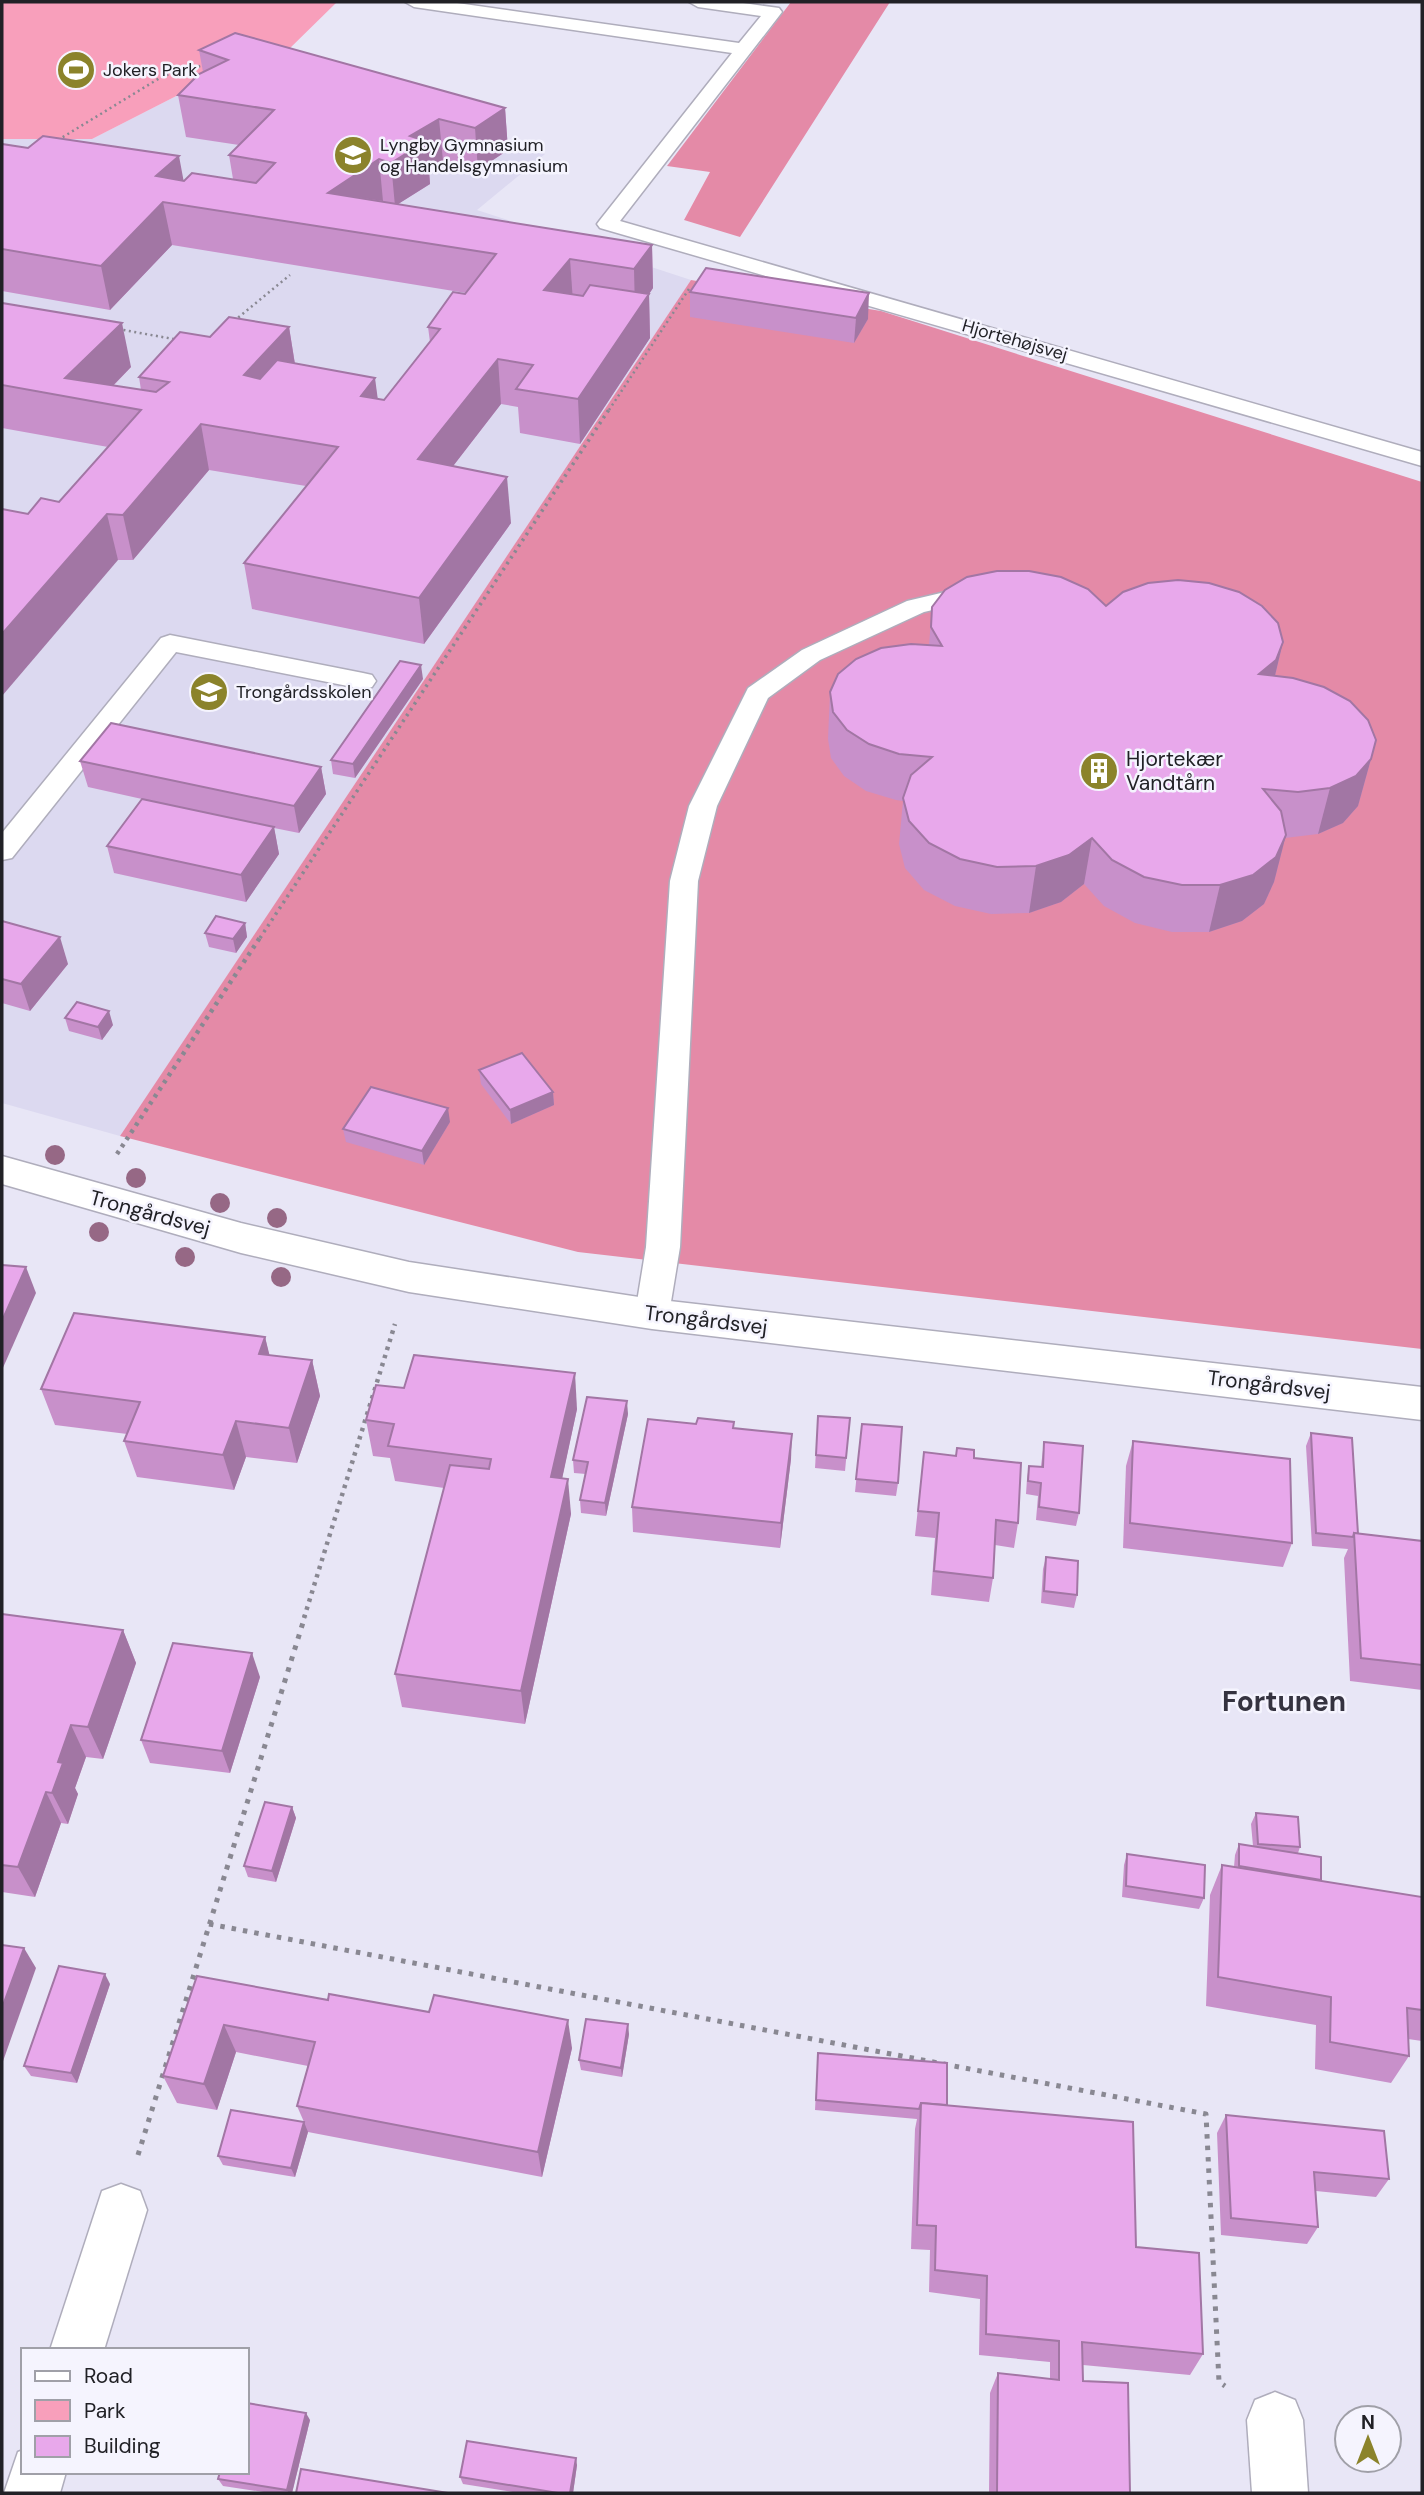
<svg xmlns="http://www.w3.org/2000/svg" width="1424" height="2495" font-family="'DM Sans',sans-serif">
	<rect width="100%" height="100%" fill="#e8e6f6"/>
	<!-- built -->
	<polygon fill="#dcd9f0" points="239,64 545,154 477,210 691,280 120,1136 2,1103 2,139 92,139"/>
	<!-- green -->
	<polygon fill="#f89fbb" points="2,2 337,2 286,52 239,64 92,139 2,139"/>
	<!-- forest -->
	<g fill="#e48aa7">
		<polygon points="791,2 890,2 740,237 684,220 710,172 667,166"/>
		<polygon points="691,280 881,311 1422,482 1422,1349 578,1252 120,1136"/>
	</g>
	<g fill="none" stroke-linecap="round" stroke-linejoin="round">
		<defs>
			<g id="service">
				<polygon points="405,2 450,2 739,43 761,16 698,7 689,2 736,2 779,8 782,12 779,16 620,221 1422,452 1422,466 600,228 597,224 600,220 732,53 414,7"/>
				<polygon points="979,584 988,587 992,592 988,597 924,612 820,660 768,698 717,806 698,881 680,1247 669,1314 664,1323 652,1327 640,1323 635,1314 646,1247 670,881 689,806 748,688 802,650 907,601"/>
				<polygon points="170,635 363,673 372,675 376,681 372,687 363,689 176,652 12,858 2,860 2,833 161,638"/>
			</g>
			<g id="minor">
				<polygon points="2,1156 241,1223 409,1262 652,1299 1422,1387 1422,1420 652,1329 409,1292 241,1253 2,1184"/>
				<polygon points="121,2184 140,2191 147,2210 104,2350 50,2350 102,2191"/>
				<polygon points="1275,2392 1295,2400 1303,2420 1308,2493 1252,2493 1247,2420 1255,2400"/>
				<polygon points="23,2450 23,2472 66,2472 60,2493 4,2493 18,2452"/>
			</g>
		</defs>
		<!-- service casing -->
		<use href="#service" stroke="#afadbc" stroke-width="3"/>
		<!-- minor casing -->
		<use href="#minor" stroke="#afadbc" stroke-width="3"/>
		<!-- path-far3 -->
		<g stroke="#898892" stroke-width="2.5" stroke-dasharray="2 3.5" stroke-linecap="butt">
			<polyline points="58,140 163,76 208,64"/>
			<polyline points="234,321 290,275"/>
			<polyline points="118,329 179,340"/>
			<polyline points="609,410 689,289"/>
		</g>
		<!-- path-far2 -->
		<polyline stroke="#898892" stroke-width="3.5" stroke-dasharray="2.5 4.5" stroke-linecap="butt" points="260,938 610,408"/>
		<!-- path-far1 -->
		<g stroke="#898892" stroke-width="4.5" stroke-dasharray="3.5 5" stroke-linecap="butt">
			<polyline points="117,1154 261,936"/>
			<polyline points="304,1618 395,1324"/>
		</g>
		<!-- path -->
		<g stroke="#898892" stroke-width="5" stroke-dasharray="4.5 7" stroke-linecap="butt">
			<polyline points="209,1924 1206,2114 1219,2382 1225,2386"/>
			<polyline points="138,2155 305,1616"/>
		</g>
		<!-- service -->
		<use href="#service" fill="#fff" fill-rule="evenodd"/>
		<!-- minor -->
		<use href="#minor" fill="#fff" fill-rule="evenodd"/>
	</g>
	<!-- trees -->
	<g fill="#966885">
		<circle cx="55" cy="1155" r="10"/>
		<circle cx="136" cy="1178" r="10"/>
		<circle cx="220" cy="1203" r="10"/>
		<circle cx="277" cy="1218" r="10"/>
		<circle cx="99" cy="1232" r="10"/>
		<circle cx="185" cy="1257" r="10"/>
		<circle cx="281" cy="1277" r="10"/>
	</g>
	<!-- wall -->
	<g fill="#c890ca">
		<polygon points="199,50 505,108 508,150 478,170 443,161 429,170 430,184 398,204 652,245 653,288 649,294 650,338 580,444 520,433 518,407 501,404 453,466 511,523 424,644 252,609 244,563 306,486 209,470 133,560 118,560 28,514 59,502 108,447 2,428 2,303 131,367 113,386 141,390 139,377 210,337 289,327 295,364 378,399 384,400 430,342 428,327 466,293 172,245 110,310 2,291 2,144 184,181 233,179 229,155 239,145 186,137 178,95 203,72"/>
		<polygon points="690,292 868,319 854,343 690,317"/>
		<polygon points="1106,606 1283,642 1275,676 1371,759 1358,806 1343,823 1318,834 1285,838 1274,882 1264,904 1242,921 1209,932 1172,932 1135,923 1104,906 1084,884 1061,902 1029,913 991,914 955,906 924,890 905,868 899,844 903,801 896,800 866,791 844,776 831,758 828,739 830,692 929,645 932,607"/>
		<polygon points="423,679 355,778 333,774 331,760"/>
		<polygon points="80,761 321,767 326,794 299,833 274,828 279,854 246,902 114,873 107,846 142,799 88,787"/>
		<polygon points="2,921 68,964 30,1011 2,1003"/>
		<polygon points="245,923 247,937 236,953 209,947 205,933"/>
		<polygon points="65,1018 113,1025 102,1040 69,1031"/>
		<polygon points="479,1070 553,1092 554,1105 511,1124 481,1084"/>
		<polygon points="450,1122 424,1165 346,1142 343,1129"/>
		<polygon points="265,1337 269,1355 312,1360 320,1396 297,1463 246,1457 234,1490 137,1477 124,1441 127,1434 55,1425 41,1389"/>
		<polygon points="577,1409 562,1478 571,1514 525,1724 402,1707 395,1674 444,1488 395,1481 390,1458 373,1456 366,1420"/>
		<polygon points="628,1414 606,1516 581,1513 580,1500 586,1474 574,1473 573,1460"/>
		<polygon points="818,1416 850,1418 845,1471 815,1468"/>
		<polygon points="734,1422 734,1428 791,1459 780,1548 633,1532 632,1507 696,1424"/>
		<polygon points="862,1424 898,1483 896,1496 855,1492"/>
		<polygon points="1311,1433 1358,1534 1422,1541 1422,1690 1350,1681 1344,1558 1348,1549 1312,1546 1306,1446"/>
		<polygon points="1133,1441 1292,1543 1283,1567 1123,1548 1126,1466"/>
		<polygon points="1044,1442 1079,1513 1076,1526 1036,1520 1038,1496 1026,1494 1027,1479 1029,1466 1041,1466"/>
		<polygon points="924,1452 974,1458 1018,1523 1014,1548 995,1545 993,1578 989,1602 931,1595 935,1538 915,1536"/>
		<polygon points="1046,1557 1077,1595 1074,1608 1041,1603 1043,1569"/>
		<polygon points="2,1614 123,1630 136,1663 103,1759 86,1757 75,1788 78,1794 68,1824 61,1823 35,1897 2,1892"/>
		<polygon points="260,1677 230,1773 150,1763 141,1740"/>
		<polygon points="292,1807 296,1818 276,1882 248,1877 244,1866"/>
		<polygon points="1256,1813 1300,1847 1298,1853 1320,1881 1422,1897 1422,2041 1408,2039 1409,2056 1391,2083 1315,2069 1316,2025 1206,2006 1210,1895 1222,1865 1234,1867 1235,1855 1239,1844 1253,1846 1251,1824"/>
		<polygon points="1127,1854 1204,1898 1199,1909 1122,1897 1124,1865"/>
		<polygon points="197,1976 572,2048 542,2177 308,2132 295,2177 223,2165 218,2156 304,2122 297,2106 308,2066 236,2052 217,2110 177,2103 163,2076"/>
		<polygon points="110,1984 77,2083 31,2076 24,2066"/>
		<polygon points="629,2034 622,2077 581,2070 579,2060"/>
		<polygon points="818,2053 947,2105 1136,2247 1203,2354 1190,2375 1083,2365 1083,2381 1130,2493 989,2493 990,2393 998,2373 1050,2379 1050,2362 979,2355 980,2299 929,2292 930,2250 911,2249 915,2129 917,2119 815,2110"/>
		<polygon points="1226,2115 1389,2179 1376,2197 1316,2191 1318,2227 1307,2244 1221,2235 1217,2133"/>
		<polygon points="310,2420 292,2493 270,2493 223,2486 218,2479"/>
		<polygon points="577,2465 573,2493 519,2493 463,2484 460,2477"/>
	</g>
	<!-- shaded-wall -->
	<g fill="#a276a4">
		<polygon points="505,108 508,150 478,170 475,128"/>
		<polygon points="439,119 443,161 429,170 430,184 395,206 391,163 410,136"/>
		<polygon points="179,156 187,199 163,202 172,245 110,310 101,266 156,176"/>
		<polygon points="379,159 383,201 328,193"/>
		<polygon points="652,245 653,288 649,294 650,338 580,444 578,399 635,312 634,269"/>
		<polygon points="570,259 573,302 544,290"/>
		<polygon points="869,293 868,319 854,343 856,318"/>
		<polygon points="122,323 131,367 97,402 65,378"/>
		<polygon points="289,327 296,371 251,420 244,375"/>
		<polygon points="498,359 501,404 423,505 418,459"/>
		<polygon points="375,378 381,423 361,396"/>
		<polygon points="201,424 209,470 133,560 123,515"/>
		<polygon points="507,477 511,523 424,644 419,598"/>
		<polygon points="107,514 118,560 2,696 2,634"/>
		<polygon points="1283,642 1272,688 1259,674"/>
		<polygon points="421,665 423,679 355,778 353,764"/>
		<polygon points="1371,759 1358,806 1343,823 1318,834 1330,788"/>
		<polygon points="321,767 326,794 299,833 294,806"/>
		<polygon points="274,827 279,854 246,902 241,875"/>
		<polygon points="1286,835 1274,882 1264,904 1242,921 1209,932 1220,885"/>
		<polygon points="1092,838 1084,884 1061,902 1029,913 1036,866"/>
		<polygon points="245,923 247,937 236,953 233,939"/>
		<polygon points="60,937 68,964 30,1011 21,984"/>
		<polygon points="109,1011 113,1025 102,1040 98,1027"/>
		<polygon points="553,1092 554,1105 511,1124 510,1110"/>
		<polygon points="448,1108 450,1122 424,1165 422,1151"/>
		<polygon points="26,1267 36,1293 2,1370 2,1321"/>
		<polygon points="265,1337 274,1373 259,1354"/>
		<polygon points="312,1360 320,1396 297,1463 289,1428"/>
		<polygon points="575,1373 577,1409 555,1512 551,1477"/>
		<polygon points="627,1401 628,1414 606,1516 605,1503"/>
		<polygon points="236,1421 246,1457 234,1490 223,1455"/>
		<polygon points="792,1434 791,1459 780,1548 781,1523"/>
		<polygon points="568,1479 571,1514 525,1724 521,1691"/>
		<polygon points="123,1630 136,1663 103,1759 88,1727"/>
		<polygon points="252,1653 260,1677 230,1773 222,1751"/>
		<polygon points="71,1725 86,1757 75,1788 78,1794 68,1824 52,1793 58,1762"/>
		<polygon points="46,1792 61,1823 35,1897 18,1867"/>
		<polygon points="292,1807 296,1818 276,1882 272,1871"/>
		<polygon points="24,1948 36,1968 2,2064 2,2008"/>
		<polygon points="105,1974 110,1984 77,2083 71,2073"/>
		<polygon points="568,2020 572,2048 542,2177 538,2152"/>
		<polygon points="628,2024 629,2034 622,2077 621,2068"/>
		<polygon points="224,2025 236,2052 217,2110 204,2084"/>
		<polygon points="304,2122 308,2132 295,2177 291,2168"/>
		<polygon points="306,2413 310,2420 292,2493 289,2493 287,2490"/>
		<polygon points="576,2458 577,2465 573,2493 570,2493"/>
	</g>
	<!-- building -->
	<g fill="#e8a8eb" stroke="#a276a4" stroke-width="2">
		<polygon points="235,33 505,108 475,128 439,119 410,136 426,141 391,163 379,159 328,193 652,245 634,269 570,259 544,290 583,296 590,285 649,294 578,399 516,389 533,365 498,359 418,459 507,477 419,598 244,563 338,447 201,424 123,515 107,514 2,634 2,509 28,514 41,498 59,502 141,410 2,385 2,303 122,323 65,378 156,392 169,382 139,377 180,332 210,337 229,317 289,327 244,375 260,379 277,360 375,378 361,396 384,400 440,329 428,327 453,292 465,294 496,254 163,202 101,266 2,249 2,144 28,148 43,136 179,156 156,176 184,181 192,173 256,183 275,163 229,155 274,110 178,95 199,74 228,60 199,50"/>
		<polygon points="706,268 869,293 856,318 690,292"/>
		<polygon points="997,571 1029,571 1061,577 1088,589 1106,606 1123,592 1148,583 1178,580 1209,583 1239,592 1262,606 1278,623 1283,642 1276,660 1259,674 1293,678 1324,687 1350,701 1368,720 1376,740 1371,759 1356,776 1330,788 1298,792 1263,789 1281,811 1286,835 1276,857 1253,875 1220,885 1182,885 1144,877 1112,860 1092,838 1069,855 1036,866 997,867 960,859 929,843 909,821 903,798 911,775 932,757 899,754 869,744 847,730 833,712 830,692 838,674 856,659 881,648 911,644 942,646 931,627 932,607 945,590 967,577"/>
		<polygon points="400,661 421,665 353,764 331,760"/>
		<polygon points="111,723 321,767 294,806 80,761"/>
		<polygon points="142,799 274,827 241,875 107,846"/>
		<polygon points="216,916 245,923 233,939 205,933"/>
		<polygon points="2,921 60,937 21,984 2,979"/>
		<polygon points="77,1002 109,1011 98,1027 65,1018"/>
		<polygon points="522,1053 553,1092 510,1110 479,1070"/>
		<polygon points="371,1087 448,1108 422,1151 343,1129"/>
		<polygon points="2,1265 26,1267 2,1321"/>
		<polygon points="74,1313 265,1337 259,1354 312,1360 289,1428 236,1421 223,1455 124,1441 140,1402 41,1389"/>
		<polygon points="414,1355 575,1373 551,1477 568,1479 521,1691 395,1674 450,1465 489,1469 491,1459 388,1446 394,1424 366,1420 376,1385 404,1388"/>
		<polygon points="587,1397 627,1401 605,1503 580,1500 588,1462 573,1460"/>
		<polygon points="818,1416 850,1418 846,1458 816,1455"/>
		<polygon points="698,1418 734,1422 733,1428 792,1434 781,1523 632,1507 648,1419 696,1424"/>
		<polygon points="862,1424 902,1427 898,1483 856,1479"/>
		<polygon points="1311,1433 1352,1438 1358,1534 1354,1533 1353,1537 1316,1533"/>
		<polygon points="1133,1441 1290,1459 1292,1543 1130,1523"/>
		<polygon points="1044,1442 1083,1446 1079,1513 1039,1507 1041,1483 1028,1481 1029,1466 1043,1467"/>
		<polygon points="957,1448 974,1450 974,1458 1021,1463 1018,1523 996,1520 993,1578 934,1571 939,1513 918,1511 924,1452 956,1456"/>
		<polygon points="1354,1533 1422,1541 1422,1665 1361,1658"/>
		<polygon points="1046,1557 1078,1561 1077,1595 1044,1591"/>
		<polygon points="2,1614 123,1630 88,1727 71,1725 58,1762 63,1763 52,1793 46,1792 18,1867 2,1865"/>
		<polygon points="173,1643 252,1653 222,1751 141,1740"/>
		<polygon points="265,1802 292,1807 272,1871 244,1866"/>
		<polygon points="1256,1813 1298,1817 1300,1847 1258,1844"/>
		<polygon points="1239,1844 1321,1857 1321,1880 1239,1866"/>
		<polygon points="1127,1854 1205,1865 1204,1898 1126,1886"/>
		<polygon points="1222,1865 1422,1897 1422,2010 1407,2008 1409,2056 1330,2042 1331,1997 1218,1977"/>
		<polygon points="2,1945 24,1948 2,2008"/>
		<polygon points="59,1966 105,1974 71,2073 24,2066"/>
		<polygon points="197,1976 328,2000 329,1994 429,2012 434,1995 568,2020 538,2152 297,2106 315,2042 224,2025 204,2084 163,2076"/>
		<polygon points="586,2019 628,2024 621,2068 579,2060"/>
		<polygon points="818,2053 947,2063 947,2105 921,2103 919,2109 816,2100"/>
		<polygon points="921,2103 1133,2122 1136,2247 1199,2253 1203,2354 1082,2342 1083,2381 1128,2383 1130,2493 997,2493 998,2373 1059,2380 1059,2341 986,2334 987,2276 935,2270 936,2226 917,2225"/>
		<polygon points="231,2110 304,2122 291,2168 218,2156"/>
		<polygon points="1226,2115 1384,2131 1389,2179 1314,2172 1318,2227 1231,2218"/>
		<polygon points="247,2403 306,2413 287,2490 218,2479 220,2472 247,2472"/>
		<polygon points="467,2441 576,2458 570,2493 558,2493 460,2477"/>
		<polygon points="301,2469 448,2493 296,2493"/>
	</g>
	<!-- icons -->
	<defs>
		<symbol id="stadium-disc" viewBox="-11 -11 22 22"><circle r="9.5" fill="#8b832b" stroke="#f5f4fe"/><path d="M0-5a6.5 5 0 1 0 0 10a6.5 5 0 1 0 0-10ZM-3.5-1.8h7v3.6h-7Z" fill="#fff"/></symbol>
		<symbol id="university-disc" viewBox="-11 -11 22 22"><circle r="9.5" fill="#8b832b" stroke="#f5f4fe"/><path d="M0-5L7-2L0 1L-7-2ZM-4 1L0 2.5L4 1V4Q0 6-4 4Z" fill="#fff"/></symbol>
		<symbol id="school-disc" viewBox="-11 -11 22 22"><circle r="9.5" fill="#8b832b" stroke="#f5f4fe"/><path d="M0-5L7-2L0 1L-7-2ZM-4 1L0 2.5L4 1V4Q0 6-4 4Z" fill="#fff"/></symbol>
		<symbol id="building-disc" viewBox="-11 -11 22 22"><circle r="9.5" fill="#8b832b" stroke="#f5f4fe"/><path d="M-4-6H4V6H1V3H-1V6H-4ZM-2.5-4.3h1.7v1.8h-1.7ZM.8-4.3h1.7v1.8H.8ZM-2.5-1h1.7V.8h-1.7ZM.8-1h1.7V.8H.8Z" fill="#fff"/></symbol>
	</defs>
	<g fill-rule="evenodd">
		<use href="#stadium-disc" x="54" y="48" width="44" height="44"/>
		<use href="#university-disc" x="331" y="133" width="44" height="44"/>
		<use href="#school-disc" x="187" y="670" width="44" height="44"/>
		<use href="#building-disc" x="1077" y="749" width="44" height="44"/>
	</g>
	<g text-anchor="middle" stroke-width="5" stroke-linejoin="round" paint-order="stroke">
		<!-- far-poi labels -->
		<g font-size="18" fill="#212126" stroke="#f5f4fe" text-anchor="start">
			<text x="103" y="76">Jokers Park</text>
			<text x="380" y="151">Lyngby Gymnasium<tspan x="380" dy="21">og Handelsgymnasium</tspan></text>
			<text x="236" y="698">Trongårdsskolen</text>
		</g>
		<!-- far-street labels -->
		<g font-size="18" fill="#212126" stroke="#f5f4fe">
			<text transform="translate(1015 340) rotate(16)" y="6">Hjortehøjsvej</text>
		</g>
		<!-- poi labels -->
		<g font-size="21" fill="#212126" stroke="#f5f4fe" text-anchor="start">
			<text x="1126" y="766">Hjortekær<tspan x="1126" dy="24">Vandtårn</tspan></text>
		</g>
		<!-- street labels -->
		<g font-size="21" fill="#212126" stroke="#f5f4fe">
			<text transform="translate(150 1213) rotate(15)" y="7">Trongårdsvej</text>
			<text transform="translate(706 1320) rotate(7)" y="7">Trongårdsvej</text>
			<text transform="translate(1269 1385) rotate(7)" y="7">Trongårdsvej</text>
		</g>
		<!-- district labels -->
		<g font-size="28" font-weight="bold" fill="#353340" stroke="#f5f4fe">
			<text x="1284" y="1711">Fortunen</text>
		</g>
	</g>
	<!-- border -->
	<rect width="1424" height="2495" fill="none" stroke="#212126" stroke-width="7"/>
	<!-- legend -->
	<rect x="21" y="2348" width="228" height="126" fill="#f5f4fe" stroke="#a0a0a8" stroke-width="2"/>
	<rect x="35" y="2371" width="35" height="10" fill="#ffffff" stroke="#a0a0a8" stroke-width="2"/>
	<text x="84" y="2383" font-size="21" fill="#212126">Road</text>
	<rect x="35" y="2400" width="35" height="21" fill="#f89fbb" stroke="#a0a0a8" stroke-width="2"/>
	<text x="84" y="2418" font-size="21" fill="#212126">Park</text>
	<rect x="35" y="2436" width="35" height="21" fill="#e8a8eb" stroke="#a0a0a8" stroke-width="2"/>
	<text x="84" y="2453" font-size="21" fill="#212126">Building</text>
	<!-- north arrow -->
	<g transform="translate(1368 2439)"><circle r="33" fill="#f5f4fe" stroke="#a0a0a8" stroke-width="2"/>
	<path d="M0-5L12 26L0 18L-12 26Z" fill="#8b832b"/>
	<text y="-10" font-size="19" font-weight="bold" text-anchor="middle" fill="#212126">N</text>
	</g>
</svg>
